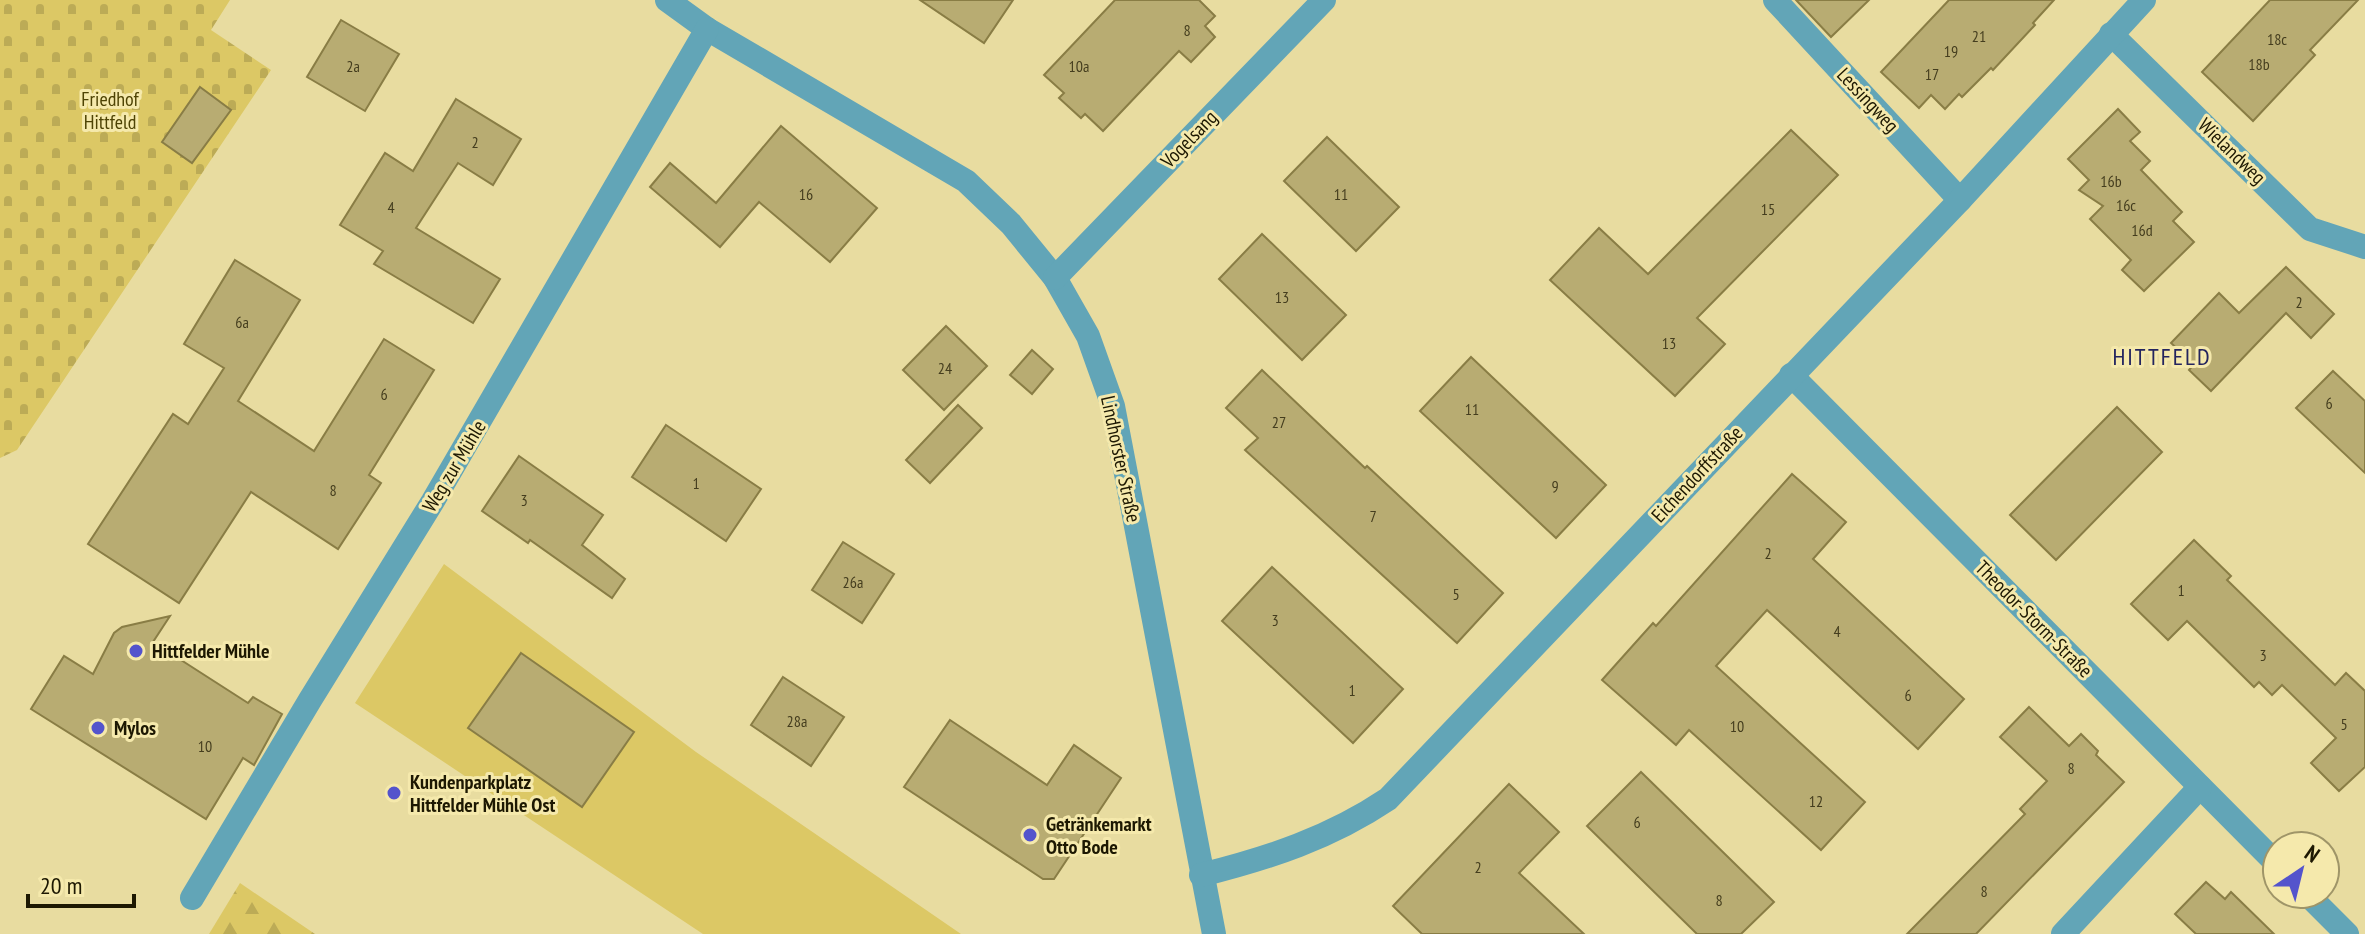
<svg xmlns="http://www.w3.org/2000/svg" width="2365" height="934" font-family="'PT Sans Narrow',sans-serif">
	<defs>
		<pattern id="forest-firs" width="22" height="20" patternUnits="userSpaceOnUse" patternTransform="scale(2)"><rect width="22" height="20" fill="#dcc865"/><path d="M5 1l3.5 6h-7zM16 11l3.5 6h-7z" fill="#bcab56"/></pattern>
		<pattern id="cemetery-stones" width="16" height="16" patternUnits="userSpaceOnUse" patternTransform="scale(2)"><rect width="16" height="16" fill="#dcc865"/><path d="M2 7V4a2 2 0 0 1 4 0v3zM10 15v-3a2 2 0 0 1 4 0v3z" fill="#bcab56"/></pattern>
	</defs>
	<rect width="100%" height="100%" fill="#e8dca0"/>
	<!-- green -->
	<polygon fill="#dcc865" points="444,564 696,752 961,934 703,934 355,703"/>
	<!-- forest -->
	<polygon fill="url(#forest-firs)" points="240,883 315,934 209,934"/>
	<!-- cemetery -->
	<polygon fill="url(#cemetery-stones)" points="0,0 230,0 211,30 271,70 17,450 0,458"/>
	<!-- building -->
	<g fill="#b8ac72" stroke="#897d45" stroke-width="2">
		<polygon points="920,0 1013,0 984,43"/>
		<polygon points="1115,0 1199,0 1215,16 1205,26 1215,37 1191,62 1179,51 1103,131 1085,114 1081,118 1059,98 1064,93 1044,75"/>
		<polygon points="1796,0 1869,0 1831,37"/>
		<polygon points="1949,0 2054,0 2033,23 2035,25 1993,70 1991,68 1962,97 1959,94 1945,109 1931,95 1919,108 1881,72"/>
		<polygon points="2270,0 2358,0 2310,50 2315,55 2253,121 2202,72"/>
		<polygon points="341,20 399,54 365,111 307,77"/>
		<polygon points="200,87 231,110 192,163 162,142"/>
		<polygon points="456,99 521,139 493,185 458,163 416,228 500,279 473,323 374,264 383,251 340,225 385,153 413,171"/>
		<polygon points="2118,109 2140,132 2130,141 2150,161 2141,170 2182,212 2173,221 2194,242 2144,291 2122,270 2131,260 2090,219 2103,206 2079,190 2089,180 2068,159"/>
		<polygon points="781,126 877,208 830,262 759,202 720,247 650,187 670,163 716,203"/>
		<polygon points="1791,130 1838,175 1697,318 1725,344 1675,396 1550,280 1599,228 1648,274"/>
		<polygon points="1327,137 1399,207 1356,251 1284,181"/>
		<polygon points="1262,234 1346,315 1302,360 1219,279"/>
		<polygon points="235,260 300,300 238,401 314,451 384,339 434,370 369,475 381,483 338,549 251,492 179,603 88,544 173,414 188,424 224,368 184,344"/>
		<polygon points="2286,267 2334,314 2311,338 2286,313 2211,391 2189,370 2194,364 2171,343 2219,293 2239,313"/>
		<polygon points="946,326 987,366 944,410 903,370"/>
		<polygon points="1032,350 1053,369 1032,394 1010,375"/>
		<polygon points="1471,357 1606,485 1556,538 1420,411"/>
		<polygon points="1262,370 1365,468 1367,466 1503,593 1457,643 1245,450 1258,438 1226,408"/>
		<polygon points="2333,371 2365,401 2365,473 2296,408"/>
		<polygon points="958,405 982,428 930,483 906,460"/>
		<polygon points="2117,407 2162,452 2056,560 2010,515"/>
		<polygon points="666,425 761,489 726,541 632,477"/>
		<polygon points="519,456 603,515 582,545 625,579 612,598 530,540 528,543 482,511"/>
		<polygon points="1792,474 1846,522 1813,559 1964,699 1918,749 1767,610 1716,666 1865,802 1821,850 1689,730 1676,745 1602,680 1653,623 1656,626"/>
		<polygon points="2194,540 2231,576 2227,580 2335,685 2346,673 2365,691 2365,767 2339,791 2311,763 2336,738 2282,685 2272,695 2259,682 2254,687 2187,621 2168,640 2131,604"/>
		<polygon points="843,542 894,574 862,623 812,590"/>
		<polygon points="1272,567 1403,689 1353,743 1222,621"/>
		<polygon points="170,616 153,642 248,703 253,697 282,714 254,765 243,758 206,819 31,709 64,656 93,674 114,633 122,627"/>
		<polygon points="521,653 634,732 582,807 468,728"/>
		<polygon points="783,677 844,717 811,766 751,725"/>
		<polygon points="2029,707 2069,746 2081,734 2098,751 2096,755 2124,782 1976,934 1907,934 2025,814 2020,809 2047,781 2000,737"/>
		<polygon points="950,720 1047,785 1074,745 1121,778 1054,879 1043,879 904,787"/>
		<polygon points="1641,772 1774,902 1741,934 1697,934 1587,826"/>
		<polygon points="1509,784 1559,832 1519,873 1584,934 1422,934 1393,906"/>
		<polygon points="2206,882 2225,899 2231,892 2274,934 2196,934 2175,914"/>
	</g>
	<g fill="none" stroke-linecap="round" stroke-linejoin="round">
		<!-- minor -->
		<g stroke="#62a5b7" stroke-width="24">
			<polyline points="667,0 707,29 966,181 1011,224 1055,278 1088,336 1113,406 1214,934"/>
			<polyline points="1775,0 1960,200"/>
			<polyline points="2111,34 2310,229 2365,247"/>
			<polyline points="1055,278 1324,0"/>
			<polyline points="1791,375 2277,864"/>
			<path d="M1201,875c68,-17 129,-37 187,-76l572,-599 184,-200"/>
			<polyline points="2307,894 2347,934"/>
			<polyline points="192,898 310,700 433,501 707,29"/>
			<polyline points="2063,934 2200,787"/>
		</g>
	</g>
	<!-- markers -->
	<g fill="#5454cc" stroke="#f5e9ac" stroke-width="3">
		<circle cx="136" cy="651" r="8"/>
		<circle cx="98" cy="728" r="8"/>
		<circle cx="394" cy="793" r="8"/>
		<circle cx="1030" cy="835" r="8"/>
	</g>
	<g text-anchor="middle" stroke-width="6" stroke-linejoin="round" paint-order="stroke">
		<!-- number labels -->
		<g font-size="16" fill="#443d1e">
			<text x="1187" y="36">8</text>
			<text x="1979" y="42">21</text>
			<text x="2277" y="45">18c</text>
			<text x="1951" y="57">19</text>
			<text x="2259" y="70">18b</text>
			<text x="353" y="72">2a</text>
			<text x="1079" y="72">10a</text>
			<text x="1932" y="80">17</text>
			<text x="475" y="148">2</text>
			<text x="2111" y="187">16b</text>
			<text x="806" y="200">16</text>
			<text x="1341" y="200">11</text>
			<text x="2126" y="211">16c</text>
			<text x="391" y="213">4</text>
			<text x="1768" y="215">15</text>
			<text x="2142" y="236">16d</text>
			<text x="1282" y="303">13</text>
			<text x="2299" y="308">2</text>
			<text x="242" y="328">6a</text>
			<text x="1669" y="349">13</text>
			<text x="945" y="374">24</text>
			<text x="384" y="400">6</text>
			<text x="2329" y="409">6</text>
			<text x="1472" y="415">11</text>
			<text x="1279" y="428">27</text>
			<text x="696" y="489">1</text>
			<text x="1555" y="492">9</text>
			<text x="333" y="496">8</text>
			<text x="524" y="506">3</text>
			<text x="1373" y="522">7</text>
			<text x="1768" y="559">2</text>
			<text x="853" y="588">26a</text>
			<text x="2181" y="596">1</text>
			<text x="1456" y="600">5</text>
			<text x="1275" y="626">3</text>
			<text x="1837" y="637">4</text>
			<text x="2263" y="661">3</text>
			<text x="1352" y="696">1</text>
			<text x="1908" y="701">6</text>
			<text x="797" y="727">28a</text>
			<text x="2344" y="730">5</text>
			<text x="1737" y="732">10</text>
			<text x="205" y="752">10</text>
			<text x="2071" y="774">8</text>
			<text x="1816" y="807">12</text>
			<text x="1637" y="828">6</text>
			<text x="1478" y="873">2</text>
			<text x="1984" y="897">8</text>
			<text x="1719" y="906">8</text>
		</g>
		<!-- park labels -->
		<g font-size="20" fill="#4e4304" stroke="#f5e9ac">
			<text x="110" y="106">Friedhof<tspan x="110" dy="23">Hittfeld</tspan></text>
		</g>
		<!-- street labels -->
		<g font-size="20" fill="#1d1802" stroke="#f5e9ac">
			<text transform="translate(1868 100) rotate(47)" y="7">Lessingweg</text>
			<text transform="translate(1189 139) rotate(-46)" y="7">Vogelsang</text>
			<text transform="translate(2232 151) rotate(44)" y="7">Wielandweg</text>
			<text transform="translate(1121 459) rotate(78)" y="7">Lindhorster Straße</text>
			<text transform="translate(454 466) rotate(-59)" y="7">Weg zur Mühle</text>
			<text transform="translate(1697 474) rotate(-47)" y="7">Eichendorffstraße</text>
			<text transform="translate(2034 619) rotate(45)" y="7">Theodor-Storm-Straße</text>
		</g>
		<!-- poi labels -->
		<g font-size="20" font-weight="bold" fill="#1d1802" stroke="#f5e9ac" text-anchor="start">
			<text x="152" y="658">Hittfelder Mühle</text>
			<text x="114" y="735">Mylos</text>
			<text x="410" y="789">Kundenparkplatz<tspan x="410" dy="23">Hittfelder Mühle Ost</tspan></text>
			<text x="1046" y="831">Getränkemarkt<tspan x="1046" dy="23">Otto Bode</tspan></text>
		</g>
		<!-- quarter labels -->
		<g font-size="24" letter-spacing="2" fill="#24255e" stroke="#f5e9ac">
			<text x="2162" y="365">HITTFELD</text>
		</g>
	</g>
	<!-- north arrow -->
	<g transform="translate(2301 870) rotate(35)"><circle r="38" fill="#f5e9ac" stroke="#9f9568" stroke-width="2"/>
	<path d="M0-6L14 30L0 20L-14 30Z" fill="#5454cc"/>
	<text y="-12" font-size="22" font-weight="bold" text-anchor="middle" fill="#1d1802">N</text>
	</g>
	<!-- scale -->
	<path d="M28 894v12h106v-12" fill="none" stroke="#1d1802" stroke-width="4"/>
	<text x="40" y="894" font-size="24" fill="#1d1802" stroke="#f5e9ac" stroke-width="6" paint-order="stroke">20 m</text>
</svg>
